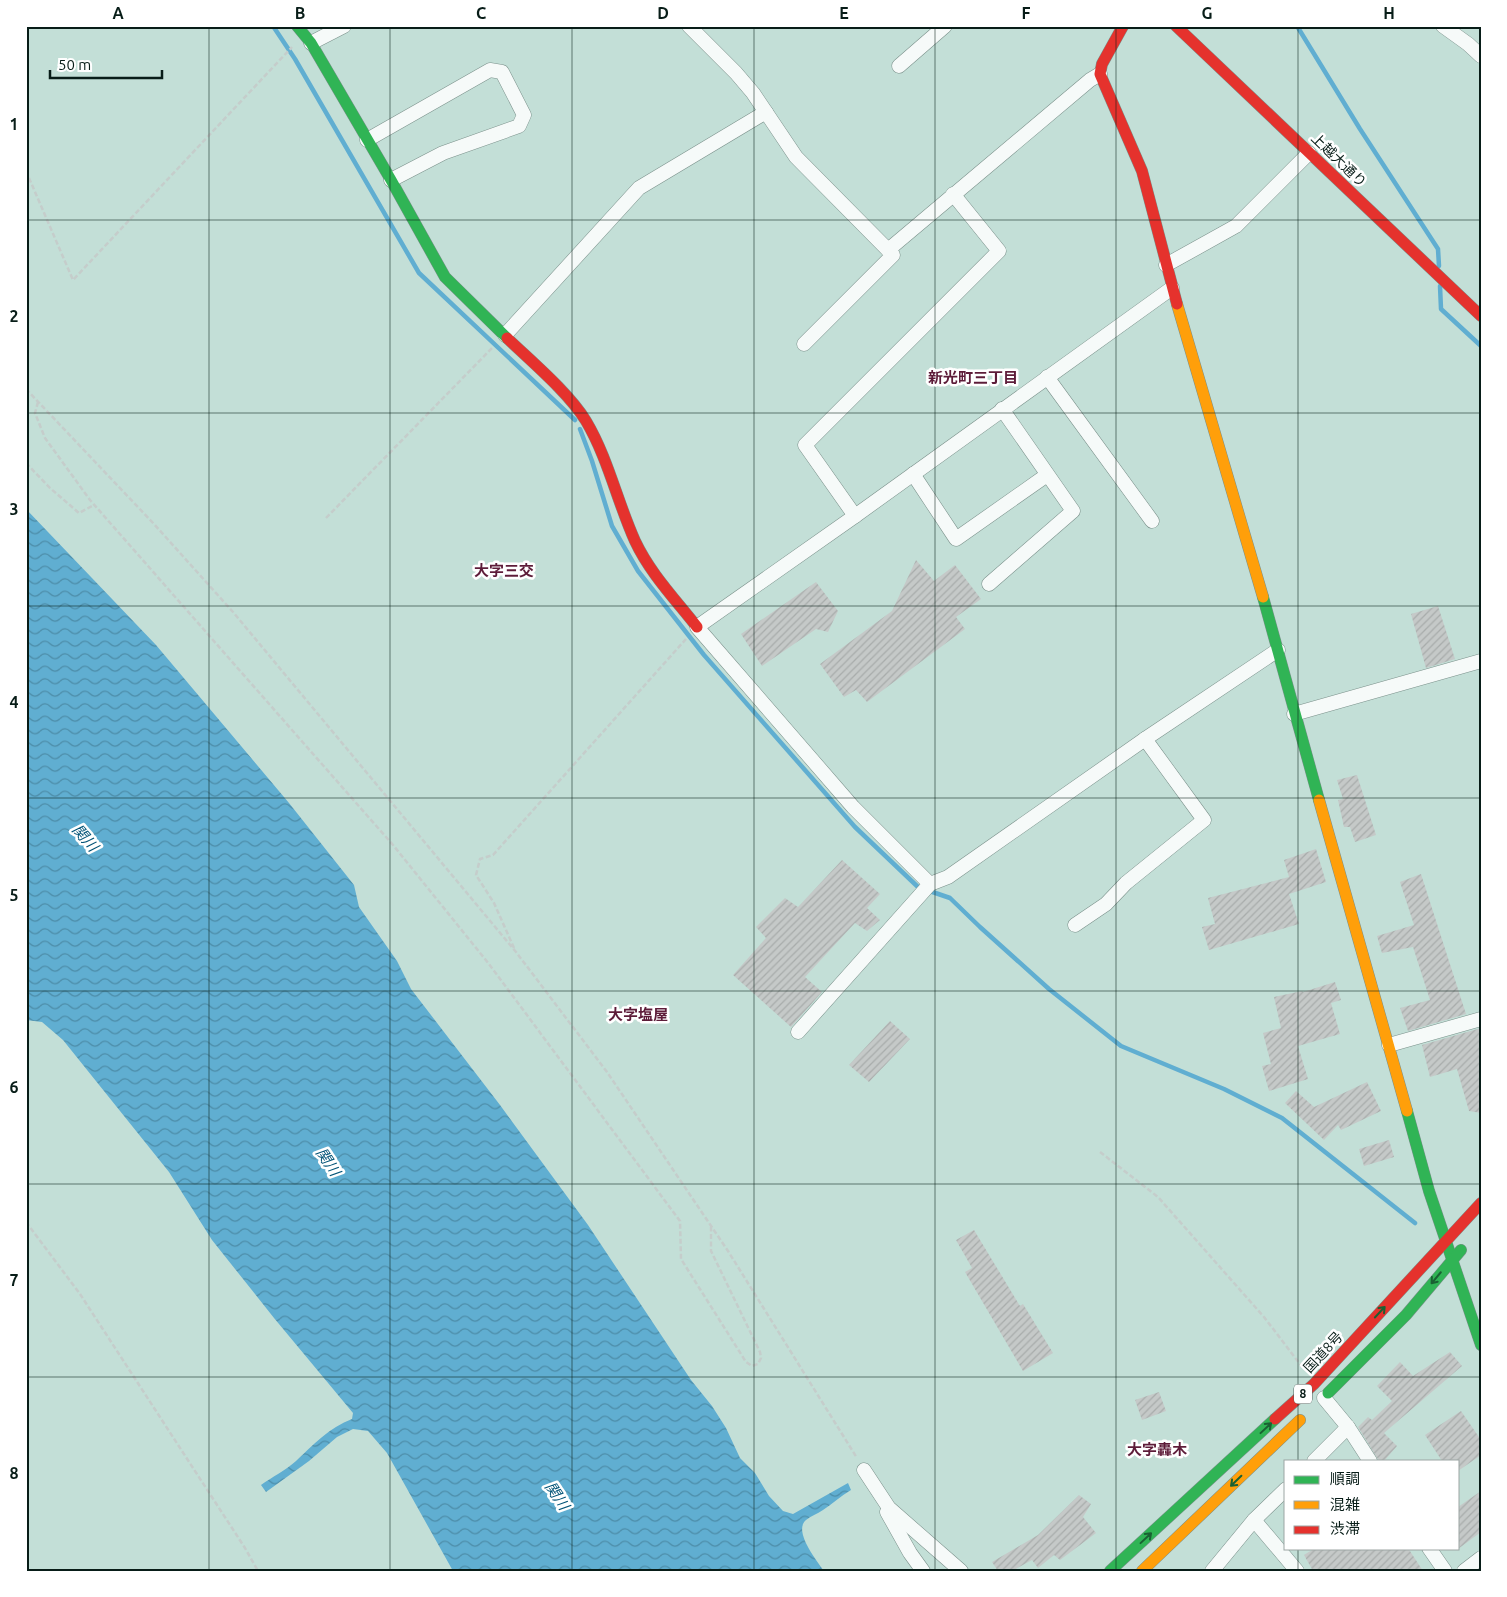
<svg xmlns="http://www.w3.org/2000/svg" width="1507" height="1597" font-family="Ubuntu,'Noto Sans JP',sans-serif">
	<defs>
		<pattern id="water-waves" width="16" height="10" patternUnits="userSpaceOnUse" patternTransform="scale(1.25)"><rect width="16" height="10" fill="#60aed1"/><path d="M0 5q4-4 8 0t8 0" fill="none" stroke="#4d8da9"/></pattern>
		<pattern id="building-hatch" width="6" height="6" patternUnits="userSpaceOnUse" patternTransform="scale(1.25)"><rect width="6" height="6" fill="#c5c9c8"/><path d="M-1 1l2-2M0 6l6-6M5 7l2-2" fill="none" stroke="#a8acab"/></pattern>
	</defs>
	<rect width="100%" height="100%" fill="#c3dfd7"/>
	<!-- water -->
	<path fill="url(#water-waves)" d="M26,509l130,136 133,158 65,82 5,22 38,54 14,28 89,116 88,120 103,155 21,26 14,22 14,30 15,15 14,23 14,15 10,3 55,-31 3,7c-10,6 -19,14 -28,20 -6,4 -12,6 -17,10 -13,11 10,40 18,51h-371l-66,-118 -19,-22 -15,-2 -16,8 -28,24 -43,31 -5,-7c11,-8 25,-15 35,-24 17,-16 34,-34 56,-42l1,-6 -79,-95 -62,-78 -43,-68 -106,-132 -21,-18 -16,-2z"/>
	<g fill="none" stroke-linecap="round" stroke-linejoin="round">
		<!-- stream -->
		<g stroke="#60aed1" stroke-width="4.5">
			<polyline points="273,26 295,59 419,273 575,420"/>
			<polyline points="1297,26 1360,129 1438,249 1439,266"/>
			<polyline points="1440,286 1441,309 1481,346"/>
			<polyline points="580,429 592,461 612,526 638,571 704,655 855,827 918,887 950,898 980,927 1049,989 1121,1046 1224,1089 1282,1118 1415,1223"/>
		</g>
	</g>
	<!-- building -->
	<g fill="url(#building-hatch)">
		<polygon points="916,560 934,581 955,565 981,599 956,617 965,629 867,702 856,690 844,697 820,664 892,611"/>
		<polygon points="816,582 838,611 828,632 816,629 762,666 741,634"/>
		<polygon points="1438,606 1455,659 1426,668 1411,614"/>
		<polygon points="1357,775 1376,835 1355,842 1350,827 1344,827 1338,800 1343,799 1337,780"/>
		<polygon points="1316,849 1326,882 1289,894 1299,924 1209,950 1202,927 1215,924 1208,898 1289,877 1284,860"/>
		<polygon points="842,860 880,894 867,908 880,920 867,931 855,923 805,977 822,992 791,1027 733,975 766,938 756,927 785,898 798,907"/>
		<polygon points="1421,874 1466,1014 1408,1031 1400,1008 1430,1000 1413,947 1382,953 1377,936 1414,925 1400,882"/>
		<polygon points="1335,982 1341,1000 1331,1003 1340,1034 1298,1046 1308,1079 1269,1091 1262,1066 1271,1064 1263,1033 1281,1028 1274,997 1302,991 1303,992"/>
		<polygon points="890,1021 910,1039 869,1082 849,1065"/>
		<polygon points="1481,1028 1481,1113 1469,1111 1457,1069 1430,1077 1422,1045"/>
		<polygon points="1367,1082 1381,1111 1341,1130 1338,1125 1324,1140 1285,1103 1296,1091 1314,1107"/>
		<polygon points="1389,1140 1394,1157 1364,1166 1359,1149"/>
		<polygon points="974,1230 1020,1306 1023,1304 1053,1353 1023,1371 965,1272 972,1268 956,1240"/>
		<polygon points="1450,1352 1462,1366 1384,1433 1397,1446 1384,1461 1379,1461 1358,1427 1368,1417 1372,1420 1392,1401 1377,1386 1400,1362 1413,1376"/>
		<polygon points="1159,1392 1166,1411 1142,1420 1135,1400"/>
		<polygon points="1461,1411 1481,1440 1481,1455 1458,1471 1458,1461 1442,1461 1425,1435"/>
		<polygon points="1481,1491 1481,1532 1458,1549 1458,1507"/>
		<polygon points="1079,1495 1091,1504 1083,1517 1096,1533 1060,1560 1054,1555 1038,1568 1032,1560 1012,1571 998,1571 992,1562 1038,1535"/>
		<polygon points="1315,1548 1408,1548 1423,1571 1313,1571 1304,1555"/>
	</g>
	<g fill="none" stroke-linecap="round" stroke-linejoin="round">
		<defs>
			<g id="street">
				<polyline points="689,26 736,73 753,93 796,157 888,250 1090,80 1100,74"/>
				<polyline points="1443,26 1468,44 1481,56"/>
				<polyline points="311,43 344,26"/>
				<polyline points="899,66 945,26"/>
				<polyline points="367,140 490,70 502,72 524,115 519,126 443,153 391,180"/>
				<polyline points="1166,265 1236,226 1309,153"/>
				<polyline points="505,335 639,188 766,112"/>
				<polyline points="804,344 893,255 888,250"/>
				<polyline points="1047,377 1152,521"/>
				<polyline points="913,474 956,539 1047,475"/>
				<polyline points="855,516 805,445 999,251 953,194"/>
				<polyline points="989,584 1073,511 1002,409"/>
				<polyline points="1294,714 1481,661"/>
				<polyline points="930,884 853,807 697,627 855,516 1172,288"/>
				<polyline points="1075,925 1106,904 1126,883 1204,820 1145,739"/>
				<polyline points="798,1032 930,884 948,877 1145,739 1278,650"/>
				<polyline points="1389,1045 1481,1019"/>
				<polyline points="1348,1427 1370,1461"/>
				<polyline points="1314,1461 1348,1427 1324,1398"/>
				<polyline points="864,1470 889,1508 961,1571"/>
				<polyline points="1286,1489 1254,1520 1297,1571"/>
				<polyline points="887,1512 910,1553 923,1571"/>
				<polyline points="1429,1548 1445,1571"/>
				<polyline points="1212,1571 1254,1520"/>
				<polyline points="1464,1571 1481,1558"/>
			</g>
			<g id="fast">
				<polyline points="297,26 311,43 391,180 445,277 507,338"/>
				<polyline points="1263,597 1319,800"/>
				<polyline points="1407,1111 1429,1191 1481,1345"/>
				<polyline points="1328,1393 1406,1315 1461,1250"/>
				<polyline points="1110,1571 1275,1419"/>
			</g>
			<g id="slow">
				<polyline points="1177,304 1263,597"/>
				<polyline points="1319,800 1407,1111"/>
				<polyline points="1142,1571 1300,1420"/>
			</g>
			<g id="jam">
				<polyline points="1123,26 1102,64 1100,74 1142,171 1177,304"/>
				<polyline points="1176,26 1481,316"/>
				<path d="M507,338c25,24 62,55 79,83 22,37 31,80 49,120 15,32 40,58 62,86"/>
				<polyline points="1275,1419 1314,1384 1481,1203"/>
			</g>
		</defs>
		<!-- street casing -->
		<use href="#street" stroke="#7b918b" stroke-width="15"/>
		<!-- fast casing -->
		<use href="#fast" stroke="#7b918b" stroke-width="12"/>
		<!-- slow casing -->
		<use href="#slow" stroke="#7b918b" stroke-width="12"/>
		<!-- jam casing -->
		<use href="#jam" stroke="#7b918b" stroke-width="12"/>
		<!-- path -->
		<g stroke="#c5cdcb" stroke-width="2.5" stroke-dasharray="5 2.5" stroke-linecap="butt">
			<polyline points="26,171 73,280 292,47"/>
			<polyline points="26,389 154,524 233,612 516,952 607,1072 728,1251 857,1458"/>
			<polyline points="38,402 35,413 45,438 90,500 393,845 489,964 680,1221 681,1259 746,1362 752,1366 758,1364 761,1358 760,1352 711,1251 711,1227"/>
			<polyline points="26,463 50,488 79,513 94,505"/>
			<polyline points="326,518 493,347"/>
			<polyline points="514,948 494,903 476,875 480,859 493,855 686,639"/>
			<polyline points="1100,1152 1158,1197 1264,1317 1303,1368"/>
			<polyline points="26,1222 80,1294 245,1548 258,1571"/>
		</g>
		<!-- street -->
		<use href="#street" stroke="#f6faf9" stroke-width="14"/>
		<!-- fast -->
		<use href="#fast" stroke="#30b455" stroke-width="11"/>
		<!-- slow -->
		<use href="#slow" stroke="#ff9f0a" stroke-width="11"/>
		<!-- jam -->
		<use href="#jam" stroke="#e5322d" stroke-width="11"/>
	</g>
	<!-- one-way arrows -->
	<defs><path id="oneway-shaft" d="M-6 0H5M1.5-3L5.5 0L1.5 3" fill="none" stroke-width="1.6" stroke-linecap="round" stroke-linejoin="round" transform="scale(1.25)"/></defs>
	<g stroke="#1a6133">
		<use href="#oneway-shaft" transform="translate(1436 1278) rotate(130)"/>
		<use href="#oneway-shaft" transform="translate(1380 1312) rotate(-47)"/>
		<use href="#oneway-shaft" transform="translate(1266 1428) rotate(-43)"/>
		<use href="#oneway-shaft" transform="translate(1236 1481) rotate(136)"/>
		<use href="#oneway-shaft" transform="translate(1146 1538) rotate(-43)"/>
	</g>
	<!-- grid -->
	<path fill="none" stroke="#081d18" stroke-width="1" stroke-opacity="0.55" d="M209,26v1545M390,26v1545M572,26v1545M754,26v1545M935,26v1545M1116,26v1545M1298,26v1435M26,220h1455M26,413h1455M26,606h1455M26,798h1455M26,991h1455M26,1184h1455M26,1377h1455M1298,1548v23"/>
	<g text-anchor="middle" stroke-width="5" stroke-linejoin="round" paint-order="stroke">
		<!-- shield labels -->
		<rect fill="#fff" stroke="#52615d" stroke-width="1" x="1294" y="1384.5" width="18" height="19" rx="4"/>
		<g font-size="12" font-weight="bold" fill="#081d18">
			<text x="1303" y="1398">8</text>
		</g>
		<!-- street labels -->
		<g font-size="14" fill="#081d18" stroke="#fff">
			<text transform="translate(1339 160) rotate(44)" y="5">上越大通り</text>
			<text transform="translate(1323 1352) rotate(-47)" y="5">国道8号</text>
		</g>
		<!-- neighbourhood labels -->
		<g font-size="15" font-weight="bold" fill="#5d1c39" stroke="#fff">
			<text x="973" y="383">新光町三丁目</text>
			<text x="504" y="576">大字三交</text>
			<text x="638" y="1020">大字塩屋</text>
			<text x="1157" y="1455">大字轟木</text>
		</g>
		<!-- water labels -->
		<g font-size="15" font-style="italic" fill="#025377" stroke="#fff">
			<text transform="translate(85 838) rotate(49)" y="5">関川</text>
			<text transform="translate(328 1162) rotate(56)" y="5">関川</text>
			<text transform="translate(557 1496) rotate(56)" y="5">関川</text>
		</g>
	</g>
	<!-- border -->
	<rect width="1507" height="1597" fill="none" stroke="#ffffff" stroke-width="55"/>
	<!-- legend -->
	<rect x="1284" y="1460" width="175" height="90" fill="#ffffff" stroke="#9ca5a3"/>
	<rect x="1294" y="1476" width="25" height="8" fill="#30b455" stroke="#9ca5a3"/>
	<text x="1330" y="1484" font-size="15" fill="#081d18">順調</text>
	<rect x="1294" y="1501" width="25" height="8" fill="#ff9f0a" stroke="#9ca5a3"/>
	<text x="1330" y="1510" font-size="15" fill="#081d18">混雑</text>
	<rect x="1294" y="1526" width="25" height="8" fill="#e5322d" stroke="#9ca5a3"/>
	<text x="1330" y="1534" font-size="15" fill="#081d18">渋滞</text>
	<!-- scale -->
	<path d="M50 70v8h112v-8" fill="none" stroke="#081d18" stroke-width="2.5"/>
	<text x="58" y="70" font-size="15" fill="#081d18" stroke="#ffffff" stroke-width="4" paint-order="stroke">50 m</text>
	<rect x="28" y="28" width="1452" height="1542" fill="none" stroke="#081d18" stroke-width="2"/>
	<g font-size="16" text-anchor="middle" font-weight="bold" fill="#081d18">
		<text x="118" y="19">A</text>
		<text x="300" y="19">B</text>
		<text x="481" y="19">C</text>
		<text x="663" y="19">D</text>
		<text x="844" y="19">E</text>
		<text x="1026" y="19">F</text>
		<text x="1207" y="19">G</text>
		<text x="1389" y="19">H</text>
		<text x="14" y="130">1</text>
		<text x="14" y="322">2</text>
		<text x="14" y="515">3</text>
		<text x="14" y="708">4</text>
		<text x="14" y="901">5</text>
		<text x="14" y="1093">6</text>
		<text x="14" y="1286">7</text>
		<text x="14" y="1479">8</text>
	</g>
</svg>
